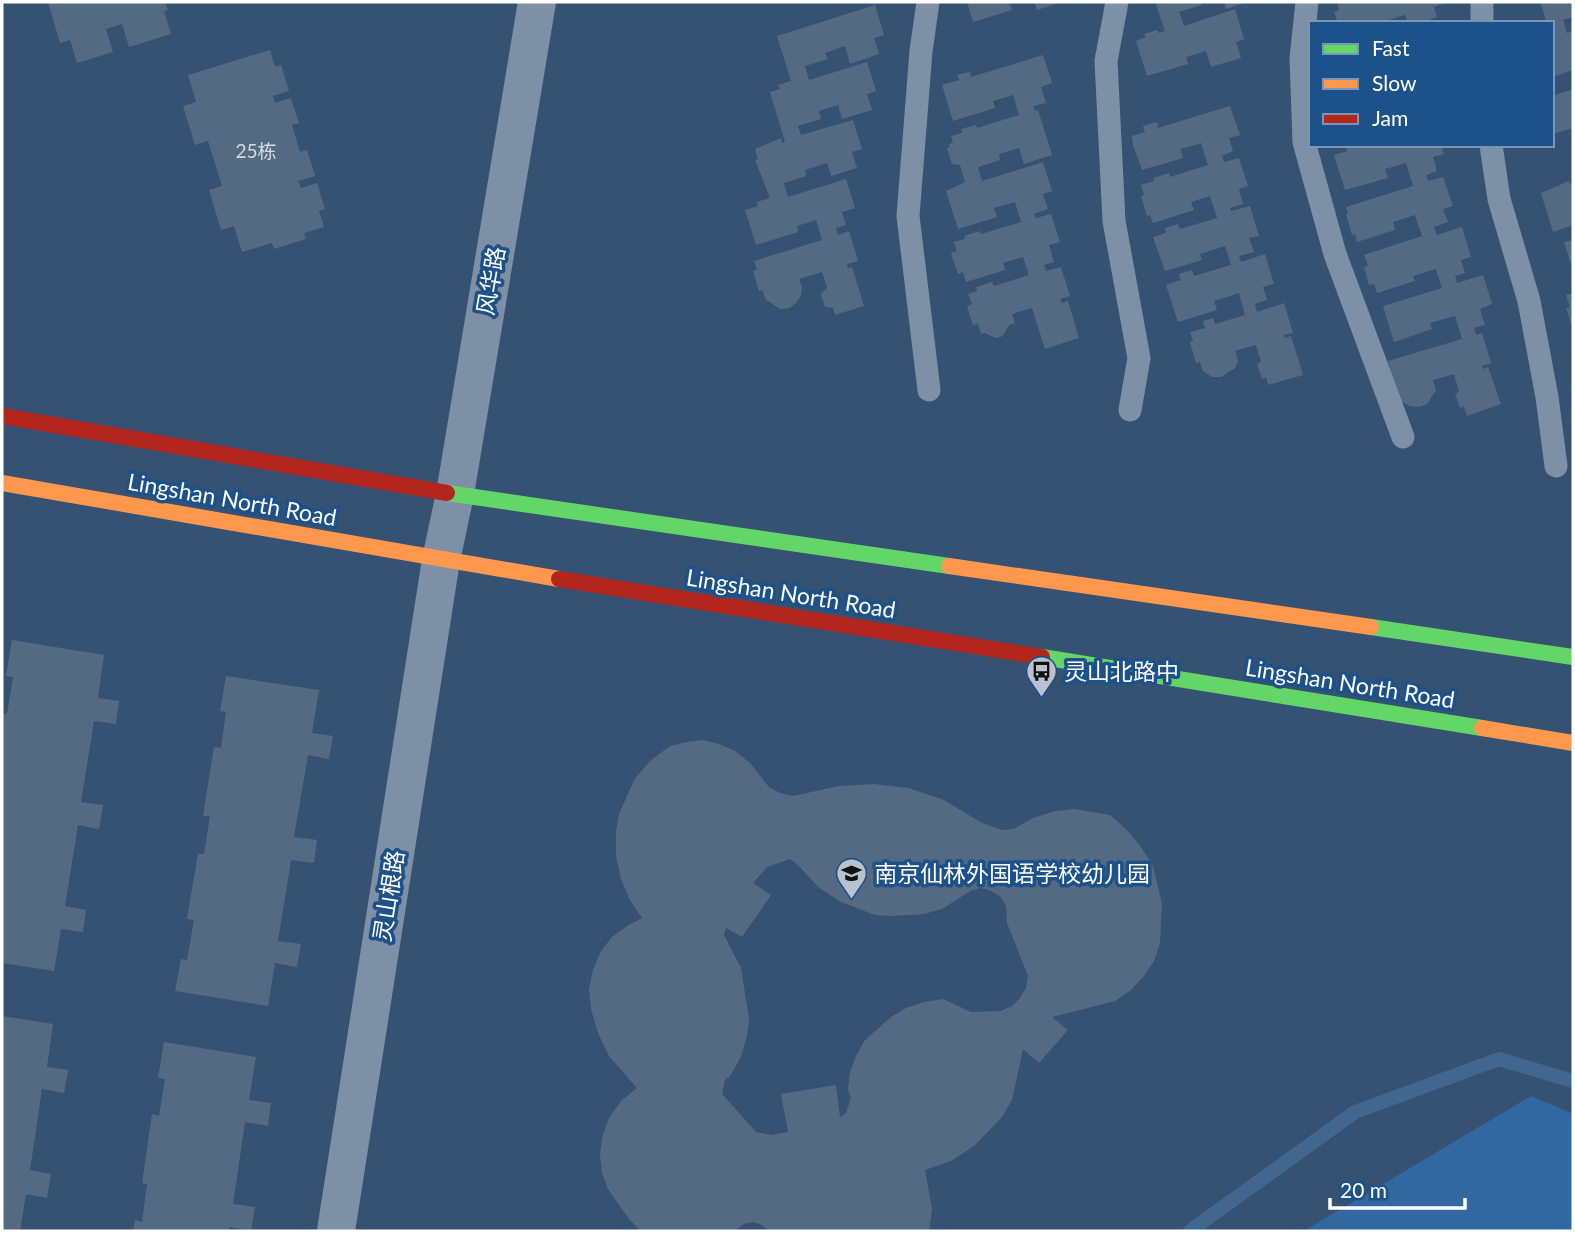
<svg xmlns="http://www.w3.org/2000/svg" width="1575" height="1233" font-family="Lato,'Noto Sans SC',sans-serif">
	<rect width="100%" height="100%" fill="#365272"/>
	<!-- green -->
	<polygon fill="#3168a0" points="1531,1096 1573,1114 1573,1231 1304,1231"/>
	<g fill="none" stroke-linecap="round" stroke-linejoin="round">
		<!-- stream -->
		<polyline stroke="#42678f" stroke-width="14" points="1190,1231 1355,1112 1499,1059 1573,1081"/>
	</g>
	<!-- building -->
	<g fill="#546a83" fill-rule="evenodd">
		<polygon points="48,2 165,2 168,10 164,11 171,34 129,47 122,24 106,29 113,52 77,63 70,40 60,43"/>
		<polygon points="967,2 1009,2 1012,10 973,22"/>
		<polygon points="1034,2 1061,2 1037,10"/>
		<polygon points="1155,2 1201,2 1202,5 1179,12 1184,26 1235,9 1244,39 1236,42 1241,58 1211,67 1206,51 1186,57 1188,64 1147,76 1136,41 1146,37 1144,34 1157,30 1159,33 1165,31"/>
		<polygon points="1224,2 1247,2 1226,9"/>
		<polygon points="1337,2 1448,2 1434,7 1437,17 1419,23 1408,23 1405,15 1385,21 1386,23 1338,23 1334,12 1339,10"/>
		<polygon points="1540,2 1573,2 1573,17 1563,20 1567,33 1573,31 1573,70 1552,77 1552,23 1547,23"/>
		<polygon points="875,5 884,35 874,38 879,54 850,64 845,46 825,53 828,59 805,66 809,80 867,62 876,91 867,94 872,110 842,119 838,105 819,111 821,119 798,126 801,135 853,120 862,149 852,152 857,168 831,176 827,163 805,170 806,176 784,183 788,197 846,179 855,208 842,212 846,225 836,228 838,235 849,231 858,261 847,264 848,268 852,267 864,306 835,315 833,308 825,307 821,294 827,288 822,272 799,279 802,287 801,296 796,303 789,308 780,309 765,299 763,290 759,291 753,271 757,270 754,261 822,240 816,220 797,226 798,232 756,245 745,210 758,206 757,202 770,198 755,160 758,159 755,149 781,138 782,143 785,142 770,92 780,89 778,85 791,81 777,36"/>
		<polygon points="270,50 275,67 281,65 289,91 273,96 275,103 291,98 299,123 292,125 300,152 307,150 315,176 298,181 301,188 317,183 325,209 319,211 324,227 304,233 306,239 274,249 272,243 242,252 234,226 221,230 209,190 222,186 208,141 195,145 183,106 196,102 188,75"/>
		<polygon points="1043,55 1052,83 1041,87 1046,103 1033,106 1035,111 1038,110 1052,155 1024,164 1019,148 999,154 1000,160 978,167 982,181 1043,162 1052,191 1043,194 1048,209 1034,214 1036,218 1051,214 1060,242 1049,245 1054,262 1044,265 1046,271 1061,267 1070,296 1060,299 1062,303 1068,301 1079,338 1045,349 1032,308 1012,314 1015,323 1009,325 1003,336 996,338 985,333 981,334 978,324 973,325 967,306 972,304 968,294 977,291 976,287 992,282 994,286 1029,275 1023,257 1003,263 1005,270 966,282 963,272 958,274 951,253 957,251 954,242 965,239 964,236 980,231 981,234 1021,222 1015,202 994,208 997,217 958,229 946,191 965,182 960,165 952,164 947,148 950,147 949,144 953,143 951,136 962,133 961,129 976,125 977,128 1019,115 1013,95 993,101 995,108 953,121 942,85 959,80 957,75 970,72 971,77"/>
		<polygon points="1573,89 1573,128 1552,134 1552,96"/>
		<polygon points="1230,106 1240,135 1229,138 1233,151 1222,156 1224,162 1239,158 1248,186 1239,189 1243,204 1230,208 1231,211 1250,206 1259,236 1249,238 1254,252 1239,256 1241,262 1265,254 1274,284 1263,287 1267,300 1255,304 1257,312 1284,303 1293,333 1284,335 1285,338 1291,336 1303,375 1268,385 1266,377 1262,379 1257,364 1261,362 1256,345 1235,351 1238,361 1235,368 1221,377 1212,377 1203,371 1200,362 1196,363 1190,342 1193,341 1190,332 1205,328 1203,321 1213,318 1215,324 1245,315 1239,293 1214,301 1217,310 1178,322 1166,285 1181,280 1179,274 1192,270 1194,276 1231,265 1225,246 1200,254 1202,260 1165,271 1153,237 1166,233 1165,228 1178,224 1180,229 1217,218 1210,196 1191,202 1194,210 1153,223 1150,215 1147,216 1141,196 1144,195 1141,185 1154,181 1153,178 1169,173 1170,177 1208,165 1201,143 1181,149 1183,158 1142,170 1133,145 1132,136 1145,132 1143,126 1157,122 1158,128"/>
		<polygon points="1349,145 1441,145 1444,154 1433,157 1437,171 1426,175 1428,181 1443,177 1453,206 1443,209 1448,222 1434,227 1437,235 1462,227 1471,257 1461,260 1465,273 1455,276 1457,283 1483,275 1492,304 1480,309 1485,325 1474,328 1476,335 1482,333 1491,363 1482,366 1483,369 1488,367 1501,404 1467,416 1464,407 1460,408 1455,394 1459,392 1454,374 1433,380 1436,390 1427,404 1419,407 1410,406 1401,401 1388,372 1391,371 1388,361 1462,339 1455,316 1430,323 1432,329 1394,342 1383,306 1442,288 1436,269 1413,276 1415,281 1377,293 1374,284 1369,285 1364,267 1368,266 1364,255 1422,236 1415,215 1393,222 1395,230 1357,242 1355,234 1352,235 1346,214 1348,214 1346,207 1413,186 1406,163 1385,169 1388,178 1345,190 1334,155 1347,151 1346,146"/>
		<polygon points="1569,181 1570,184 1573,183 1573,225 1553,232 1541,193"/>
		<polygon points="1573,240 1573,270 1564,242"/>
		<polygon points="1573,293 1573,329 1566,308 1570,307 1566,295"/>
		<polygon points="12,640 104,655 98,698 119,701 116,724 94,721 81,802 103,805 99,829 78,825 65,906 86,910 83,932 61,929 54,971 2,963 2,713 7,714 13,677 6,676"/>
		<polygon points="226,676 319,690 312,733 333,736 329,759 308,755 294,837 317,840 314,863 291,860 278,941 301,944 297,967 275,963 268,1006 175,991 181,959 187,960 194,920 187,919 198,854 204,854 210,816 203,816 214,747 221,748 226,712 220,711"/>
		<path d="M703,740l16,4 16,7 15,12 19,24 11,6 13,3 46,-10 35,-2 34,4 34,11 40,24 20,7 12,-1 19,-11 22,-7 19,-2 36,6 17,15 14,17 12,19 9,38 -2,39 -6,18 -10,15 -13,14 -16,11 -63,16 16,13 -29,33 -16,-14 -11,51 -10,17 -28,29 -23,15 -26,9 7,39 -3,22h-160l-7,-6 -8,-3 -10,2 -9,7h-94l-12,-12 -21,-30 -6,-16 -2,-18 2,-17 7,-20 12,-17 16,-13 -28,-32 -11,-23 -7,-24 -2,-20 4,-19 8,-19 11,-14 15,-11 15,-8 -12,-18 -9,-21 -5,-23v-24l3,-18 15,-34 16,-19 20,-15 16,-4zM790,859l8,6 20,22 23,15 34,13 16,1 33,-2 18,-5 30,-19 9,-2 8,2 11,6 6,10 1,17 21,53 -2,12 -6,10 -8,8 -11,5 -30,1 -28,-13 -19,3 -18,6 -15,9 -26,23 -9,16 -6,16 -2,18 3,8 -5,15 -6,4 -4,-32 -55,9 7,38 -17,3 -15,-3 -34,-38 3,-14 5,-4 11,-19 6,-21 2,-17 -8,-51 -17,-33 2,-7 16,9 29,-42 -18,-12 14,-16z"/>
		<polygon points="2,1016 53,1024 47,1067 68,1070 64,1093 42,1089 30,1170 51,1174 47,1198 26,1194 20,1231 2,1231"/>
		<polygon points="164,1042 256,1057 249,1100 271,1103 268,1126 245,1122 233,1204 255,1207 251,1231 229,1227 229,1231 133,1231 135,1220 142,1222 147,1184 142,1183 152,1114 159,1116 165,1079 158,1078"/>
	</g>
	<g fill="none" stroke-linecap="round" stroke-linejoin="round">
		<!-- lane -->
		<g stroke="#7d90a6" stroke-width="23">
			<polyline points="928,2 921,51 908,216 929,390"/>
			<polyline points="1117,2 1106,61 1114,221 1139,358 1130,410"/>
			<polyline points="1307,2 1301,58 1304,142 1335,254 1403,437"/>
			<polyline points="1482,2 1482,23"/>
			<polyline points="1491,145 1499,199 1529,301 1547,397 1556,466"/>
		</g>
		<!-- street -->
		<polyline stroke="#7d90a6" stroke-width="38" points="336,1231 441,560 455,494 537,2"/>
		<!-- fast -->
		<g stroke="#63d668" stroke-width="16">
			<polyline points="447,493 949,566"/>
			<polyline points="1371,627 1573,657"/>
			<polyline points="1042,657 1482,728"/>
		</g>
		<!-- slow -->
		<g stroke="#ff974d" stroke-width="16">
			<polyline points="2,483 559,579"/>
			<polyline points="949,566 1371,627"/>
			<polyline points="1482,728 1573,743"/>
		</g>
		<!-- jam -->
		<g stroke="#b3261e" stroke-width="16">
			<polyline points="2,416 447,493"/>
			<polyline points="559,579 1042,657"/>
		</g>
	</g>
	<!-- icons -->
	<defs>
		<symbol id="bus-pin" viewBox="-11 -11 22 30"><path d="M0 17L-7.5 6A9.5 9.5 0 1 1 7.5 6Z" fill="#b9c2ce" stroke="#1d518a"/><path d="M-5-6H5V4H4V6H2V4H-2V6H-4V4H-5ZM-3.5-4V0h7V-4ZM-3.5 1.2v1.5H-2V1.2ZM2 1.2v1.5H3.5V1.2Z" fill="#111"/></symbol>
		<symbol id="school-pin" viewBox="-11 -11 22 30"><path d="M0 17L-7.5 6A9.5 9.5 0 1 1 7.5 6Z" fill="#b9c2ce" stroke="#1d518a"/><path d="M0-5L7-2L0 1L-7-2ZM-4 1L0 2.5L4 1V4Q0 6-4 4Z" fill="#111"/></symbol>
	</defs>
	<g fill-rule="evenodd">
		<use href="#bus-pin" x="1024" y="654" width="35" height="47"/>
		<use href="#school-pin" x="834" y="856" width="35" height="47"/>
	</g>
	<g text-anchor="middle" stroke-width="7" stroke-linejoin="round" paint-order="stroke">
		<!-- number labels -->
		<g font-size="19" fill="#d4dae0">
			<text x="256" y="158">25栋</text>
		</g>
		<!-- street labels -->
		<g font-size="23" fill="#fff" stroke="#1d518a">
			<text transform="translate(491 281) rotate(-80)" y="8">风华路</text>
			<text transform="translate(232 500) rotate(10)" y="8">Lingshan North Road</text>
			<text transform="translate(791 594) rotate(9)" y="8">Lingshan North Road</text>
			<text transform="translate(1350 684) rotate(9)" y="8">Lingshan North Road</text>
			<text transform="translate(389 896) rotate(-81)" y="8">灵山根路</text>
		</g>
		<!-- poi labels -->
		<g font-size="23" fill="#fff" stroke="#1d518a" text-anchor="start">
			<text x="1064" y="680">灵山北路中</text>
			<text x="874" y="882">南京仙林外国语学校幼儿园</text>
		</g>
	</g>
	<!-- border -->
	<rect width="1575" height="1233" fill="none" stroke="#ffffff" stroke-width="7"/>
	<!-- legend -->
	<rect x="1309" y="21" width="245" height="126" fill="#1d518a" stroke="#7797b9" stroke-width="2"/>
	<rect x="1323" y="44" width="35" height="10" fill="#63d668" stroke="#7797b9" stroke-width="2"/>
	<text x="1372" y="56" font-size="21" fill="#ffffff">Fast</text>
	<rect x="1323" y="79" width="35" height="10" fill="#ff974d" stroke="#7797b9" stroke-width="2"/>
	<text x="1372" y="91" font-size="21" fill="#ffffff">Slow</text>
	<rect x="1323" y="114" width="35" height="10" fill="#b3261e" stroke="#7797b9" stroke-width="2"/>
	<text x="1372" y="126" font-size="21" fill="#ffffff">Jam</text>
	<!-- scale -->
	<path d="M1330 1198v10h135v-10" fill="none" stroke="#ffffff" stroke-width="3.5"/>
	<text x="1340" y="1198" font-size="21" fill="#ffffff" stroke="#1d518a" stroke-width="5" paint-order="stroke">20 m</text>
</svg>
